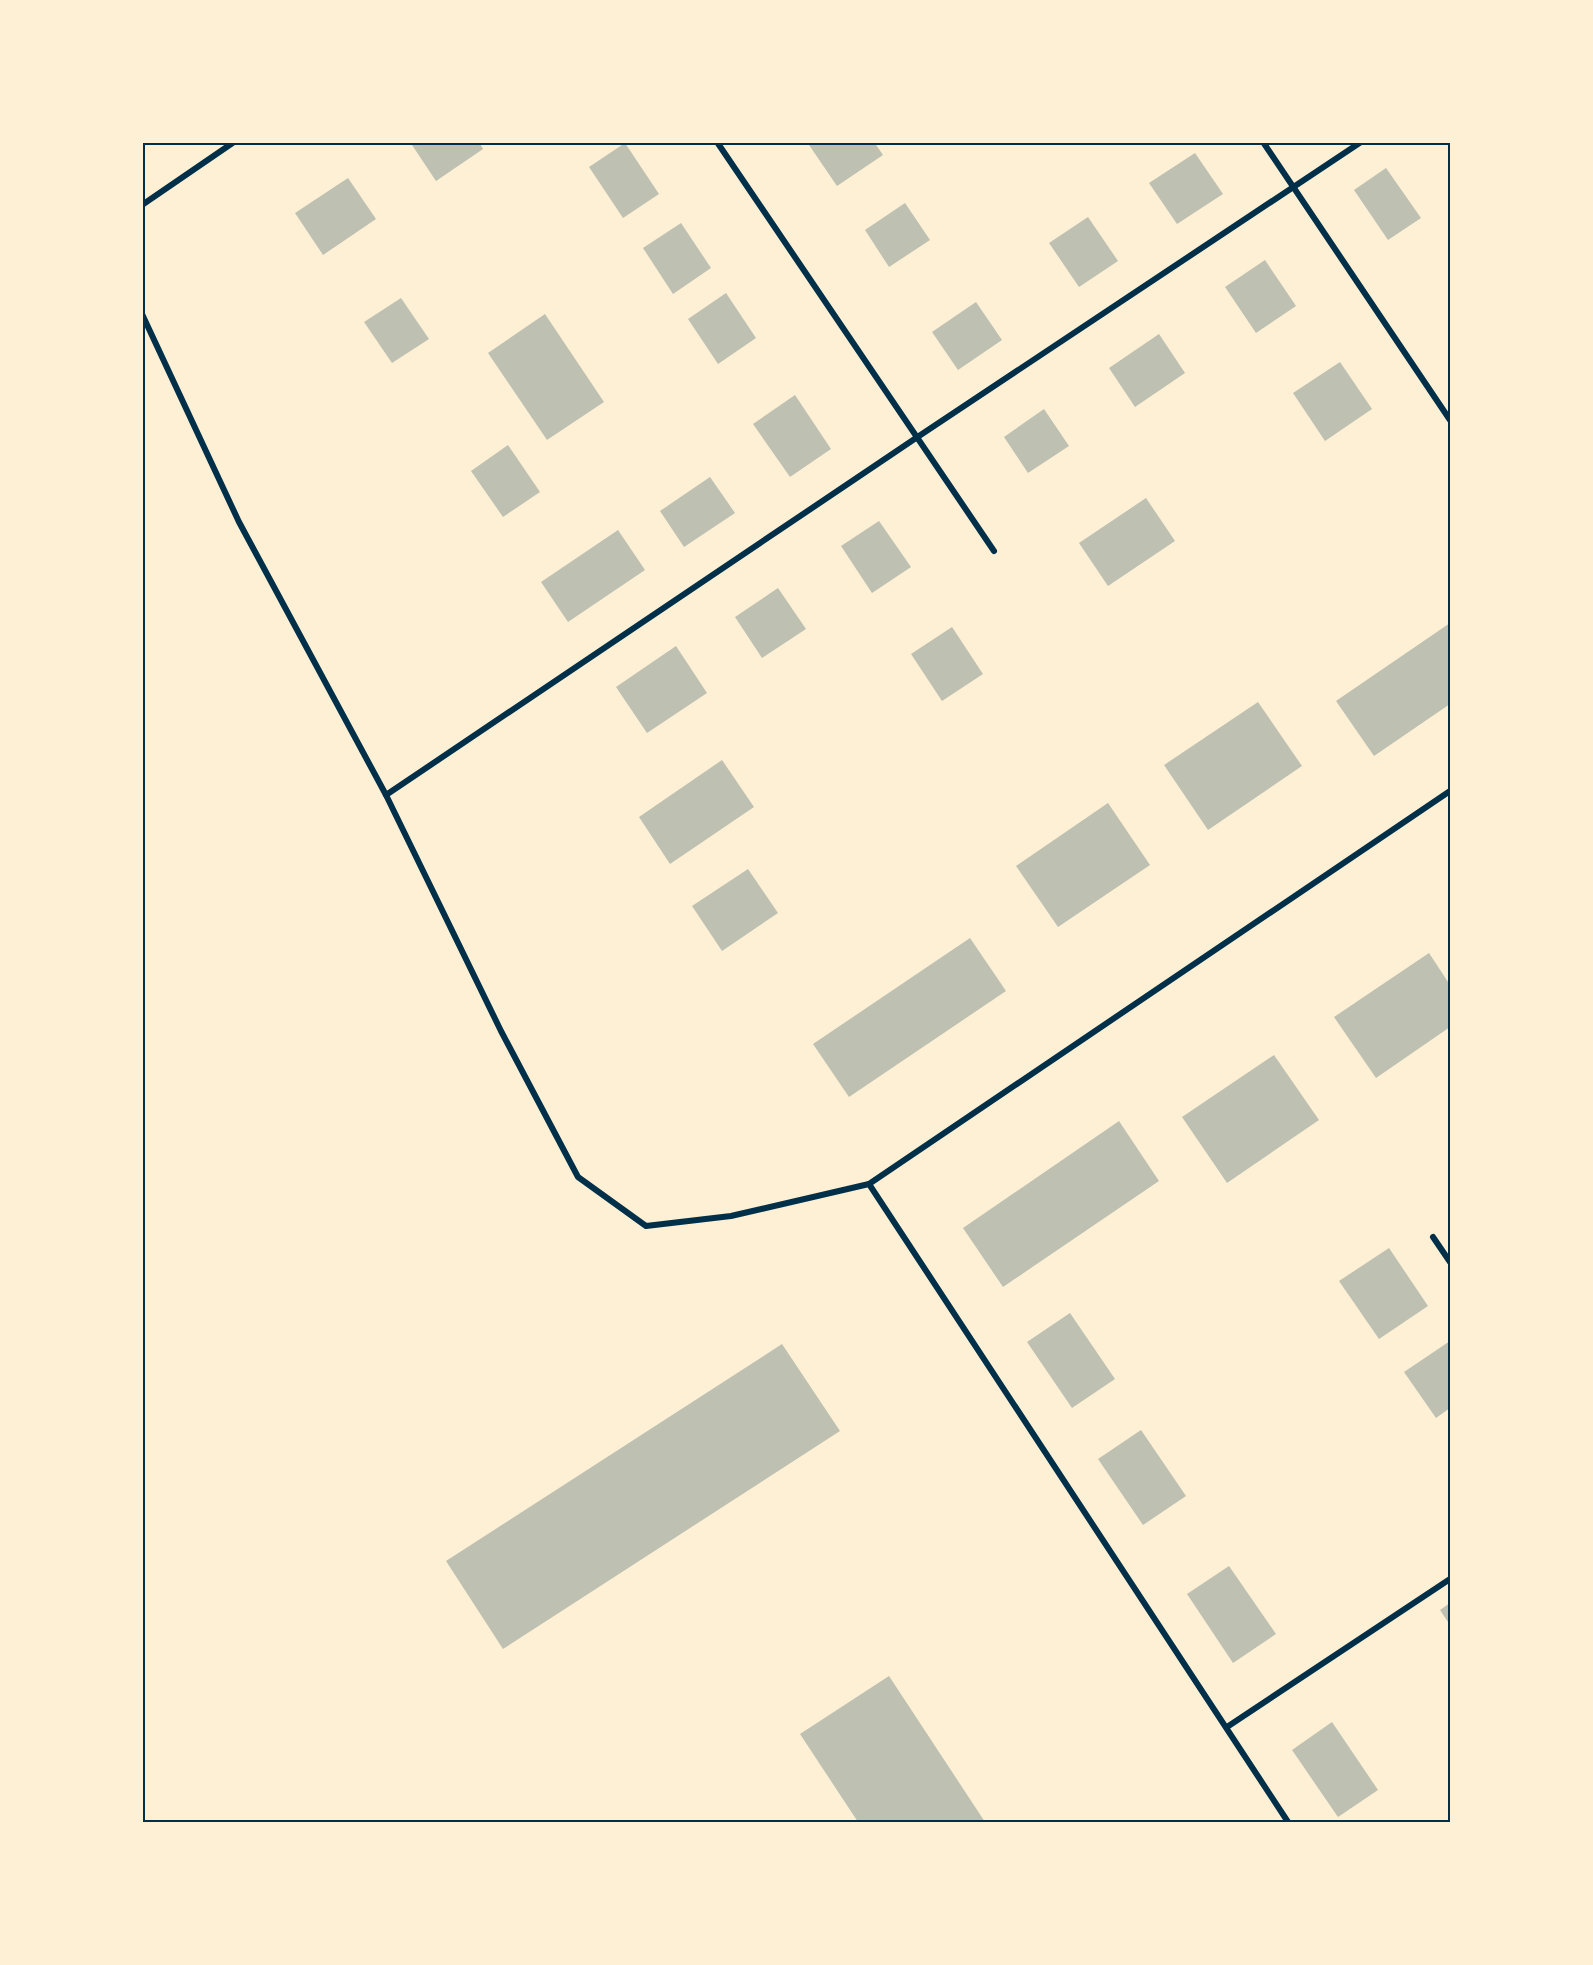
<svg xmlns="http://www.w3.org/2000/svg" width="1593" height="1965" font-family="Montserrat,sans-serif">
	<rect width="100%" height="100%" fill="#fdf0d5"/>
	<!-- building -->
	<g fill="#bec0b2">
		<polygon points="410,142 479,142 483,149 436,181"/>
		<polygon points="807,142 874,142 883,155 837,186"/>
		<polygon points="625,143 659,194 623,218 589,167"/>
		<polygon points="1195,153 1223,194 1177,224 1149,183"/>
		<polygon points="1386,168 1421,218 1388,240 1354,190"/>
		<polygon points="348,178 376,219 323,255 295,213"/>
		<polygon points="905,203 930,240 889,267 865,230"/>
		<polygon points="1088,217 1118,261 1079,287 1049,243"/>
		<polygon points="681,223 711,268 673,294 643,248"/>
		<polygon points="1265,260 1296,306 1256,333 1225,287"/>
		<polygon points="726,293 756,338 718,364 688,319"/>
		<polygon points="401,298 429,339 392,363 364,322"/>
		<polygon points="976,302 1002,340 958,370 932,332"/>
		<polygon points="545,314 604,402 547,440 488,353"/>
		<polygon points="1159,334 1185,373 1135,407 1109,368"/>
		<polygon points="1340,362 1372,409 1325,441 1293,393"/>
		<polygon points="795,395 831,449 790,477 753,424"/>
		<polygon points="1044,409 1069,446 1028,473 1004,437"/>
		<polygon points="508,445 540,492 503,517 471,471"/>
		<polygon points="710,477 735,513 684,547 660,511"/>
		<polygon points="1146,498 1175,541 1108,586 1079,543"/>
		<polygon points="879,521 911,567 872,593 841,546"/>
		<polygon points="618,530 645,570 568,622 541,582"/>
		<polygon points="778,588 806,629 762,658 735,617"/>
		<polygon points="1450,623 1450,704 1374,756 1336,701"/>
		<polygon points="952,627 983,674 942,701 911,654"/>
		<polygon points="676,646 707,693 647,733 616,687"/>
		<polygon points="1258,702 1302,766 1208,830 1164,765"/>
		<polygon points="722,760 754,807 670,864 639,817"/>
		<polygon points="1108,803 1150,865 1058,927 1016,866"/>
		<polygon points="748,869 778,913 722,951 692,906"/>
		<polygon points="970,938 1006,991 849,1097 813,1044"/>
		<polygon points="1429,953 1450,985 1450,1027 1376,1078 1334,1017"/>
		<polygon points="1274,1055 1319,1120 1227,1183 1182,1117"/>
		<polygon points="1119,1121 1159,1181 1003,1287 963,1228"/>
		<polygon points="1389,1248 1428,1306 1379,1339 1339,1281"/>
		<polygon points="1070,1313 1115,1379 1072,1408 1027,1342"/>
		<polygon points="1450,1341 1450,1408 1436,1418 1404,1372"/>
		<polygon points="782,1344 840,1431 503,1649 446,1561"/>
		<polygon points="1141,1430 1186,1496 1143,1525 1098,1459"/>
		<polygon points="1229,1566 1276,1634 1233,1663 1187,1594"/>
		<polygon points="1450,1603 1450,1625 1440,1610"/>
		<polygon points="889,1676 985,1822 858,1822 800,1734"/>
		<polygon points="1332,1722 1378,1790 1338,1817 1292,1750"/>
	</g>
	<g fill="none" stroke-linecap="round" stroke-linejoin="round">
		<!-- minor -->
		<g stroke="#003049" stroke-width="6">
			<polyline points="717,142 994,551"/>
			<polyline points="1263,142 1450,420"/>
			<polyline points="142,205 234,142"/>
			<polyline points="142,314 239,522 386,795 501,1031 578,1177 646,1226 731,1216 869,1184 1288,1822"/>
			<polyline points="386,795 916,438 1361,142"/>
			<polyline points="869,1184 1450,791"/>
			<polyline points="1433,1237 1450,1262"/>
			<polyline points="1227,1727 1450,1579"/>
		</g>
	</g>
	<!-- border -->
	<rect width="1593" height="1965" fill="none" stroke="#fdf0d5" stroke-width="288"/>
	<rect x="144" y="144" width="1305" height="1677" fill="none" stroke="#003049" stroke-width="2"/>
</svg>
